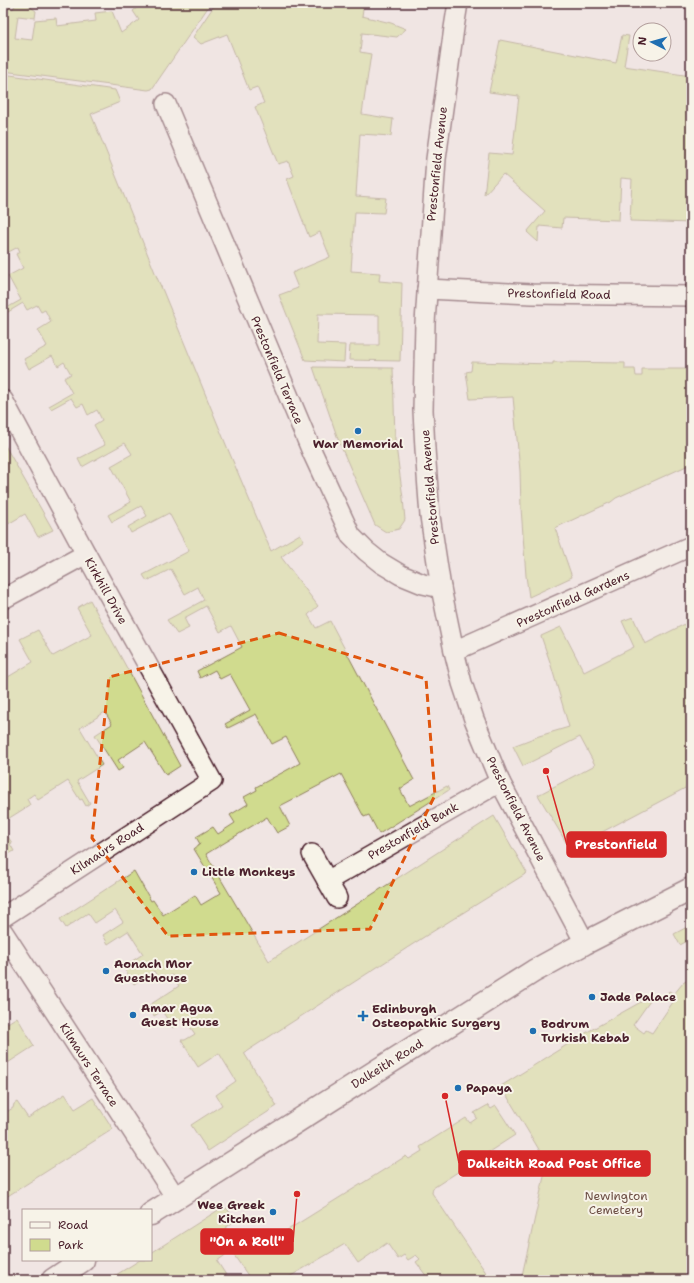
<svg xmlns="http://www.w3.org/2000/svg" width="694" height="1283" font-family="'Shantell Sans',sans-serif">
	<rect width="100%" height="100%" fill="#f0e5e3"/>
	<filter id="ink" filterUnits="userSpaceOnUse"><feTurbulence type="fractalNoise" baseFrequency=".025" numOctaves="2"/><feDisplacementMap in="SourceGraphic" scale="8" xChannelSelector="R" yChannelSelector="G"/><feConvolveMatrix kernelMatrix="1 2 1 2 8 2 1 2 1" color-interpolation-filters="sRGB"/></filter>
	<g filter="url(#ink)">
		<!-- green -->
		<g fill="#d0db8e" stroke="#8d7d5c">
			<polygon points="3,3 13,9 16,3 25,3 36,11 35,18 18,16 15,38 32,40 35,20 56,18 57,26 96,21 95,13 112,11 121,33 139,20 133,11 143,3 211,3 152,89 148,90 3,71"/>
			<polygon points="216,3 362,3 363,9 362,16 391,23 406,29 397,37 362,33 360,52 371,54 362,114 393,119 391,136 360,134 356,196 386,198 384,213 355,212 351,271 380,273 379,281 402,283 400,361 349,360 350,345 379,345 379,315 318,314 317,344 345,345 344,362 305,360 279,295 298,288 292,273 330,257 320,232 309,237 287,179 294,176 288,161 278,164 255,107 264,103 257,87 249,90 227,34 201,44 193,37"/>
			<polygon points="622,35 629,36 624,66 691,76 691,223 630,221 632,179 621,178 619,220 563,218 562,228 539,226 538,242 527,232 545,211 503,174 484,195 489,153 512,155 519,96 489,92 500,40 616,63"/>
			<polygon points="3,74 115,90 120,102 91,114 158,280 163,291 227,447 271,551 300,534 304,540 281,557 318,606 308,615 316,628 330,621 414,780 400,789 409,806 447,786 449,790 379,834 369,815 364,817 341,774 280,806 290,826 277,833 267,817 206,854 269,961 494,816 527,873 424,937 244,1053 277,1106 208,1151 191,1125 222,1105 216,1095 236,1081 219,1053 198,1067 181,1040 185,1040 195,1034 184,1018 174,1024 173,1028 162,1011 154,1016 148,1006 179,986 172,975 161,982 154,971 134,984 123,967 143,954 128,931 108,944 103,935 123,922 115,910 95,923 88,913 66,928 60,919 134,871 151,901 153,900 163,915 195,895 201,905 221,893 194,849 200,844 196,837 213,827 218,834 235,823 230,815 248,804 244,797 257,790 256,787 300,763 286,737 272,744 256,714 228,728 225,724 250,710 230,674 220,679 215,670 200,678 197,671 242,647 231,626 220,632 206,606 184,618 189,628 177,634 167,620 204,600 198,587 185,594 171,569 147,581 143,575 189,551 169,513 131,533 128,527 147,516 141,506 112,522 108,515 131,502 111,466 132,454 125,443 82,467 78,459 105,445 94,425 102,420 97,410 88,415 83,404 77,407 71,398 51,409 49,406 72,393 64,378 71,374 64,362 58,366 52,356 29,369 24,359 47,346 38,330 51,322 45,310 41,312 37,305 27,310 23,303 3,315 3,310 21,300 8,276 23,268 16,254 20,252 18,247 3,255"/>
			<polygon points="472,362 553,364 553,362 625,363 625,369 635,369 636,376 642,376 642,369 691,369 691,464 616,498 611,502 555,528 572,577 529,597 526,576 521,508 520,471 513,397 470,399 466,372 471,371"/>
			<polygon points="313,367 393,368 395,439 403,498 405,520 399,529 386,532 375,525 339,442"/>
			<polygon points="3,442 53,530 38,537 25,514 3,527"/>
			<polygon points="90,600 180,766 166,775 145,742 118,760 123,768 118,771 95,735 112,724 105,712 80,728 102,765 77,781 90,803 86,806 82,799 80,800 68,781 38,800 34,794 27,799 30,805 3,822 3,680 33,662 20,639 38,630 53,656 92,635 77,608"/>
			<polygon points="633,617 645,644 691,621 691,785 570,849 538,795 595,765 580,737 523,766 513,746 539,736 569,727 550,662 541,636 561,627 584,672 634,647 622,621"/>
			<polygon points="3,829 12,843 10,844 14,851 7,855 3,848"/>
			<polygon points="691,925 691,939 680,945 674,934"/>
			<polygon points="691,978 691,1280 521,1280 547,1163 501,1086 589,1031 648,998 650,1001 633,1025 644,1033 646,1030 652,1033 673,1002 666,996 669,991 674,994 683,983"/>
			<polygon points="17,1017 34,1046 3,1066 3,1043 8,1040 3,1032 3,1026"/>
			<polygon points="65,1094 75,1109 93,1098 113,1129 3,1199 3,1114 13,1108 14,1104 17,1102 28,1118"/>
			<polygon points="488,1105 491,1109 496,1106 515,1135 433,1188 432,1193 491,1280 424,1280 427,1277 416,1262 420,1259 416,1255 408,1260 404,1255 398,1259 387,1243 358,1263 345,1244 284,1280 251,1280 231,1251 217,1261 226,1275 218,1280 108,1280 140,1260 151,1260 151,1253 223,1207 225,1209 227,1208 235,1221 225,1228 236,1246 246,1239 254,1251 406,1156 409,1159 422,1151 420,1147 466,1118 470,1123 477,1118 474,1113"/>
		</g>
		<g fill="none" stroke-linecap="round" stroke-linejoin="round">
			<defs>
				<g id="minor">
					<polyline points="458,3 454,28 436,159 425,323 423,410 425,449 430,516 441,588 454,651 462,683 474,719 500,782 585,943"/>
					<polyline points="166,104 313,454 351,536 366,551 381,563 401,575 423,584 441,588"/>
					<polyline points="427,289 532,294 691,296"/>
					<polyline points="3,400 86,554 212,781 3,917"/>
					<polyline points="3,599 86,554"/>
					<polyline points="454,651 691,546"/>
					<polyline points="312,854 337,898"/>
					<polyline points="327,881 500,782"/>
					<polyline points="3,932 176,1198"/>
				</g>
				<g id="primary">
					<polyline points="151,1214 534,971 585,943 691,889"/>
					<polyline points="53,1280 83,1260"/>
				</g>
			</defs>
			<!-- minor casing -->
			<use href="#minor" stroke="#4a1f2b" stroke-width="22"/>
			<!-- primary casing -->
			<use href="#primary" stroke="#4a1f2b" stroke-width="25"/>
			<!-- minor -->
			<use href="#minor" stroke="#f7f3e8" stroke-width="19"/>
			<!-- primary -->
			<use href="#primary" stroke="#f7f3e8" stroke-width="22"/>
		</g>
	</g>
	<!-- marked area -->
	<path d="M0 0H694V1283H0ZM279,633l147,46 9,116 -65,134 -202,7 -76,-98 17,-161z" fill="#f0e5e3" fill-opacity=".55" fill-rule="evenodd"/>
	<path fill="none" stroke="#e0560e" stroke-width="3" stroke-dasharray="8 5" stroke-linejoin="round" d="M279,633l147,46 9,116 -65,134 -202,7 -76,-98 17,-161z"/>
	<!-- markers -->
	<g fill="#1f6fb2" stroke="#f7f3e8" stroke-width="1.5">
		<circle cx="358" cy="431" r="4"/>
		<circle cx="194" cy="872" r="4"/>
		<circle cx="106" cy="971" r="4"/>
		<circle cx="592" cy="997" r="4"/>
		<circle cx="133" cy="1015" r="4"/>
		<path d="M361 1010h4v4h4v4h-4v4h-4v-4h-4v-4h4z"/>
		<circle cx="533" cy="1031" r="4"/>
		<circle cx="458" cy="1088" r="4"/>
		<circle cx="273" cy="1212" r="4"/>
	</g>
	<g text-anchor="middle" stroke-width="4" stroke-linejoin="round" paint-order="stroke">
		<!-- street labels -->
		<g font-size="12" fill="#4a1f2b" stroke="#f7f3e8">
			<text transform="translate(437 164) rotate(-84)" y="4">Prestonfield Avenue</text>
			<text transform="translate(559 294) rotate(1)" y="4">Prestonfield Road</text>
			<text transform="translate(277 370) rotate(67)" y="4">Prestonfield Terrace</text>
			<text transform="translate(430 487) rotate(-95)" y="4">Prestonfield Avenue</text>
			<text transform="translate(106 591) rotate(61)" y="4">Kirkhill Drive</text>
			<text transform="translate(573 599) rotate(-24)" y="4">Prestonfield Gardens</text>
			<text transform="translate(516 809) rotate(63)" y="4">Prestonfield Avenue</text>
			<text transform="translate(413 831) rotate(-30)" y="4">Prestonfield Bank</text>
			<text transform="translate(107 849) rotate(-33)" y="4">Kilmaurs Road</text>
			<text transform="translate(387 1064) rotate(-32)" y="4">Dalkeith Road</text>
			<text transform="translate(89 1065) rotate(57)" y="4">Kilmaurs Terrace</text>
		</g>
		<!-- poi labels -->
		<g font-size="12" font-weight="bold" fill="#4a1f2b" stroke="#f7f3e8" text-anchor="start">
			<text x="358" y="448" text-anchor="middle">War Memorial</text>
			<text x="202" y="876">Little Monkeys</text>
			<text x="114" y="968">Aonach Mor<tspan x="114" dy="14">Guesthouse</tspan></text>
			<text x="600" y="1001">Jade Palace</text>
			<text x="141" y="1012">Amar Agua<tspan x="141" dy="14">Guest House</tspan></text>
			<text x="372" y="1013">Edinburgh<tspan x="372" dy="14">Osteopathic Surgery</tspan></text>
			<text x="541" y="1028">Bodrum<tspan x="541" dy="14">Turkish Kebab</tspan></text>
			<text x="466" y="1092">Papaya</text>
			<text x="265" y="1209" text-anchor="end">Wee Greek<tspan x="265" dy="14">Kitchen</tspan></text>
		</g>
		<!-- park labels -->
		<g font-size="12" fill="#6c4e44" stroke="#f7f3e8">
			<text x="616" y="1200">Newington<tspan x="616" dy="14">Cemetery</tspan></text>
		</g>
	</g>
	<!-- callouts -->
	<path fill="none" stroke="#d62828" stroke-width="1.5" d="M546 771L567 845M445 1096L459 1163M297 1194L293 1242"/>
	<g fill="#d62828" stroke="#f7f3e8" stroke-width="1.5">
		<circle cx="546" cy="771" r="4"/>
		<circle cx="445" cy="1096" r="4"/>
		<circle cx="297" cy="1194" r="4"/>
	</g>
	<g fill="#d62828" stroke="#d62828" stroke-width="1.5">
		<rect x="567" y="832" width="99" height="25" rx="4"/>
		<rect x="459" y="1151" width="191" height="25" rx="4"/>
		<rect x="201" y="1229" width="92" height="25" rx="4"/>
	</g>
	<g font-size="13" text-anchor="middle" font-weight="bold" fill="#fff">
		<text x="616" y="849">Prestonfield</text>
		<text x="554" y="1168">Dalkeith Road Post Office</text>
		<text x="247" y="1246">"On a Roll"</text>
	</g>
	<!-- margin -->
	<rect width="694" height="1283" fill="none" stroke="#f7f3e8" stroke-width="16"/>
	<rect x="8" y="8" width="678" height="1267" fill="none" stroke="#4a1f2b" stroke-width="1.5" filter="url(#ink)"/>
	<!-- legend -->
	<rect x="22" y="1209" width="130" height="52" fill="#f7f3e8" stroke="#b29e9c"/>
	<rect x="30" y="1222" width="20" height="6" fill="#f7f3e8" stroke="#b29e9c"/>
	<text x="58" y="1229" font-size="12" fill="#4a1f2b">Road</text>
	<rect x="30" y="1239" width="20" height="12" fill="#d0db8e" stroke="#b29e9c"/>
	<text x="58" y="1249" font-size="12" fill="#4a1f2b">Park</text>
	<!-- north arrow -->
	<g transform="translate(652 42) rotate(276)"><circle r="19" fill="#f7f3e8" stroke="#b29e9c"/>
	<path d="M0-3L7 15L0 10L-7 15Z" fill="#1f6fb2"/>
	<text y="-6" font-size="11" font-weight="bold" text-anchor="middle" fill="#4a1f2b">N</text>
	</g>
</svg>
